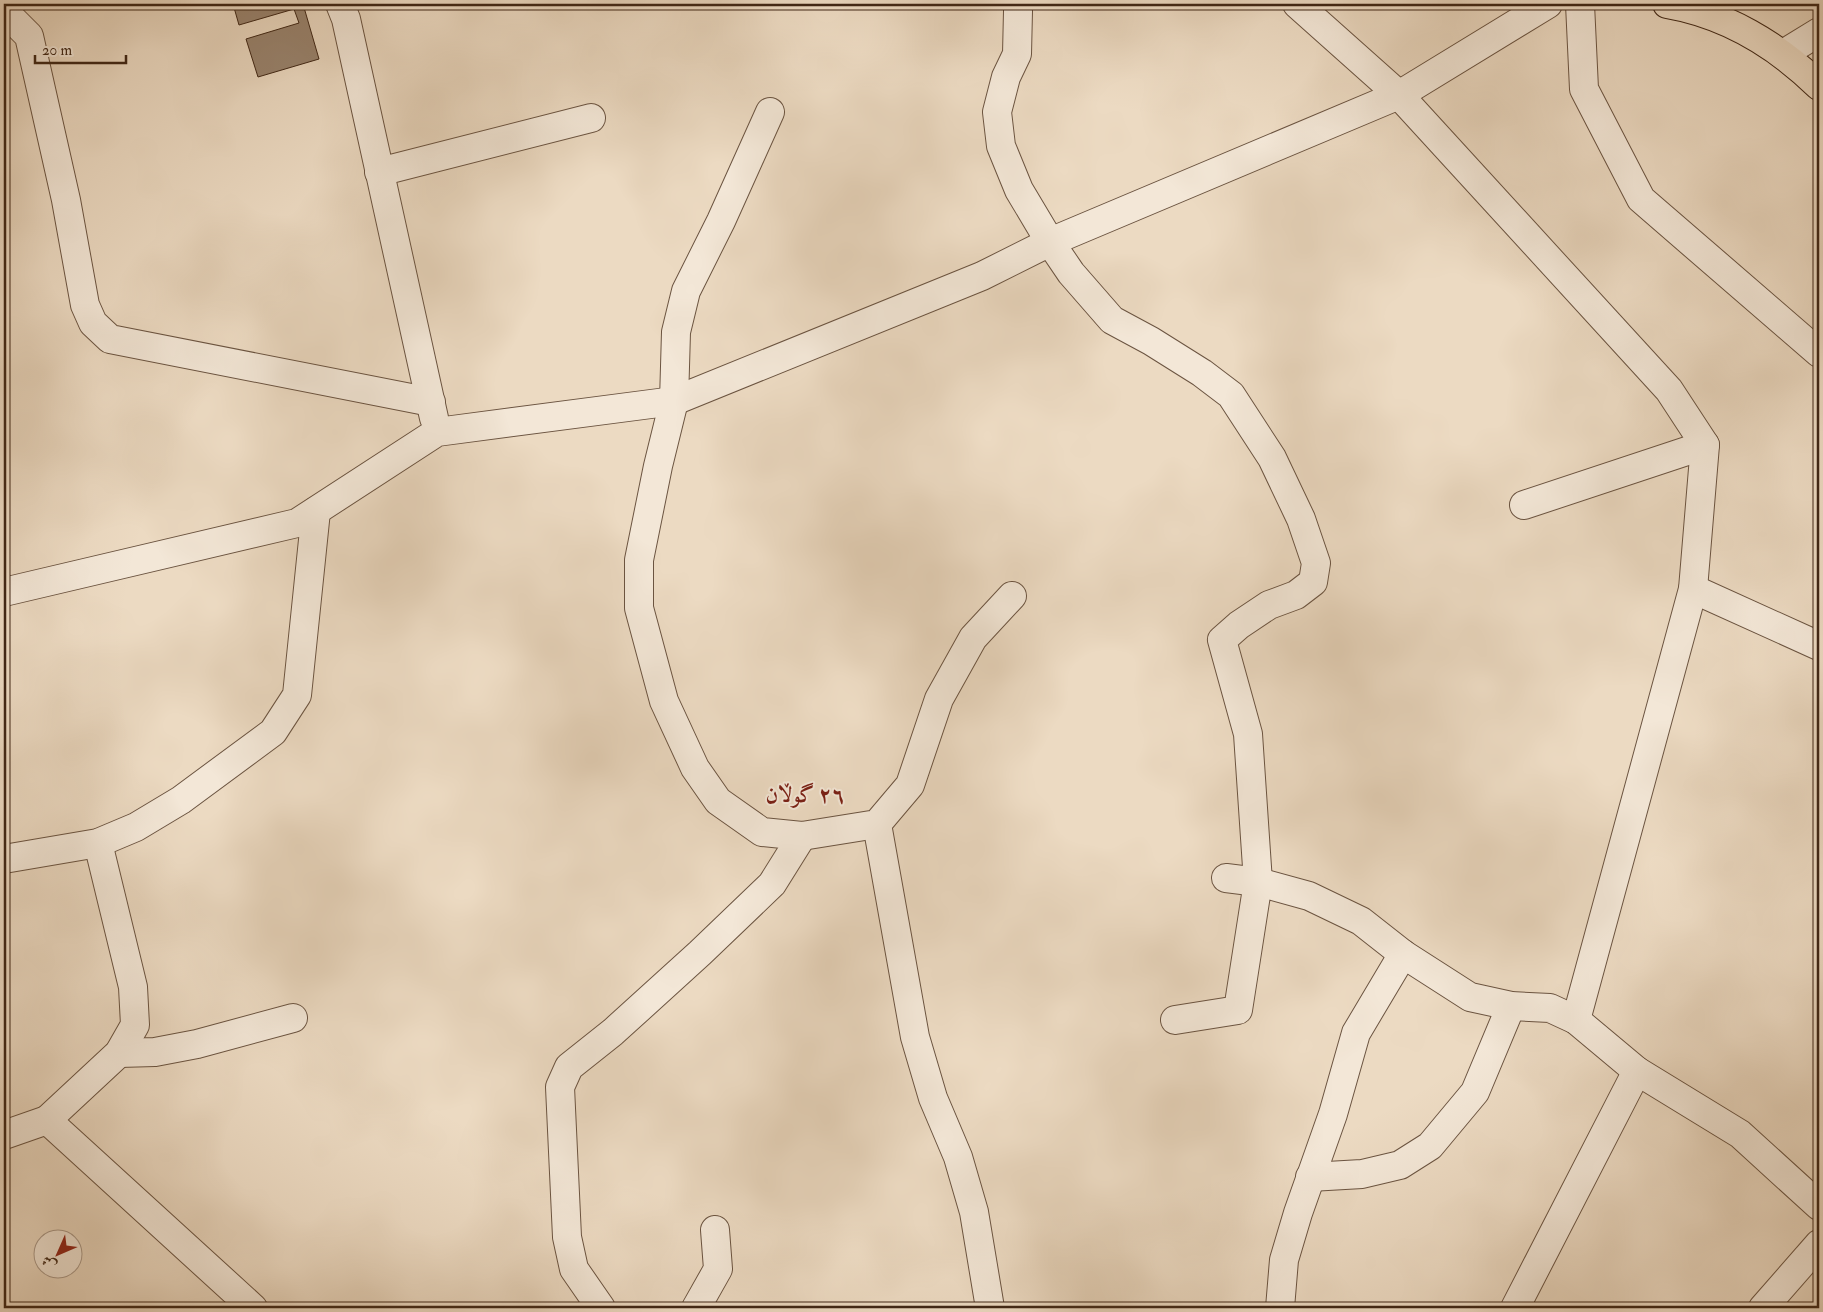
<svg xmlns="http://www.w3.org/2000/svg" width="1823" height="1312" font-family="'IM FELL Double Pica',Amiri,serif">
	<rect width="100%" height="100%" fill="#ecdac2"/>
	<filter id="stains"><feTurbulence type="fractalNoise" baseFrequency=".004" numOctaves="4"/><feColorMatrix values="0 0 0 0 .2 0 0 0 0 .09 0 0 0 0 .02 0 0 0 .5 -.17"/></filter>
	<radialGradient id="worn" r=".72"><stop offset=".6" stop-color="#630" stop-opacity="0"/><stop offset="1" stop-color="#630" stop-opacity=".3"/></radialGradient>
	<!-- building -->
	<polygon fill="#99846f" stroke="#402716" points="233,4 303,4 319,59 258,77 246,39 299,23 294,9 239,25"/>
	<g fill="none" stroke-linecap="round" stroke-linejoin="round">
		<defs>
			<g id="minor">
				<polyline points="340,4 346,19 434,418"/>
				<polyline points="1297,4 1399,95 1669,390 1705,445 1693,589 1576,1020"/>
				<polyline points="1580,4 1584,89 1641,199 1819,353"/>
				<polyline points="1018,11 1017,54 1006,77 997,112 1001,146 1019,190 1050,242 1071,273 1112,320 1151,341 1202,373 1231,395 1272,458 1301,519 1316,563 1313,582 1296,595 1269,605 1239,625 1222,640 1248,734 1258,882 1238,1010 1175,1020"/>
				<polyline points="4,16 11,18 29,36 66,200 85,305 93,323 110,339 431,402"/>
				<polyline points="1783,54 1819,32"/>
				<polyline points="770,112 721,221 686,291 676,332 674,401 658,466 639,560 639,608 664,701 695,768 718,801 762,832 802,836 877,824 910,785 939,699 973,638 1012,596"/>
				<polyline points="379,172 591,118"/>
				<polyline points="1524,505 1705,445"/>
				<polyline points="1693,589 1819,646"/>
				<polyline points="4,592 297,523 437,432 674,401 982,276 1050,242 1399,95 1548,4"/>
				<polyline points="877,824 915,1037 933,1098 958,1157 974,1212 990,1308"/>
				<polyline points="4,859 98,843 136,827 181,800 273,732 297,695 316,511"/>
				<polyline points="1226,878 1258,882 1309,896 1361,921 1403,954 1470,997 1511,1006 1550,1008 1576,1020 1637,1071 1740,1134 1819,1206"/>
				<polyline points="119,1053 155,1052 197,1044 293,1018"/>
				<polyline points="47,1120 119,1053 135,1025 133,987 98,843"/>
				<polyline points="4,1135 47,1120 253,1308"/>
				<polyline points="1310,1177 1362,1174 1400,1165 1430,1146 1475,1092 1511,1006"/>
				<polyline points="601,1308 574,1269 567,1237 560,1087 569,1067 613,1032 700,953 772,884 802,836"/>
				<polyline points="696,1308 718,1269 715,1230"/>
				<polyline points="1280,1308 1284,1260 1298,1213 1333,1114 1356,1033 1403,954"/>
				<polyline points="1515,1308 1637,1071"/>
				<polyline points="1763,1308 1819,1244"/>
			</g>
			<path id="major" d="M1667,4c58,10 110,41 152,82"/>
		</defs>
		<!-- minor casing -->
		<use href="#minor" stroke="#6b5441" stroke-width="30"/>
		<!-- major casing -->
		<use href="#major" stroke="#402716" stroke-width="30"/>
		<!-- minor -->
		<use href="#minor" stroke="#f3e7d7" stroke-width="28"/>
		<!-- major -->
		<use href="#major" stroke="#ecdac2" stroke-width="28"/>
	</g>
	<g text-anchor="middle" stroke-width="4" stroke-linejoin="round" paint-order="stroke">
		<!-- neighbourhood labels -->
		<g font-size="22" font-weight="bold" fill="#7a1f14" stroke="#f3e7d7">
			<text x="805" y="802">٢٦ گوڵان</text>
		</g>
	</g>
	<!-- margin -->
	<rect width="1823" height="1312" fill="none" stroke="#ecdac2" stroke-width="20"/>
	<rect x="5" y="5" width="1813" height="1302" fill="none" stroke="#402716" stroke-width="2.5"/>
	<rect x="10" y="10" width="1803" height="1292" fill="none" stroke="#402716"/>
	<!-- north arrow -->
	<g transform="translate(58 1254) rotate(225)"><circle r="24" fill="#f3e7d7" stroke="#ab9a8a"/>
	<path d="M0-4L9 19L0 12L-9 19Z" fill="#8f2418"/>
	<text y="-8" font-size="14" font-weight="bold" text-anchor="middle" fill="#402716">ش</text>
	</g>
	<!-- scale -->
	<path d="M35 55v8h91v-8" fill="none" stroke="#402716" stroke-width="2.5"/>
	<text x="42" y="55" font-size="15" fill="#402716" stroke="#f3e7d7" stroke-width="4" paint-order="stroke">20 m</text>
	<rect width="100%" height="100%" filter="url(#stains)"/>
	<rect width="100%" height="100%" fill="url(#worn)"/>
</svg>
